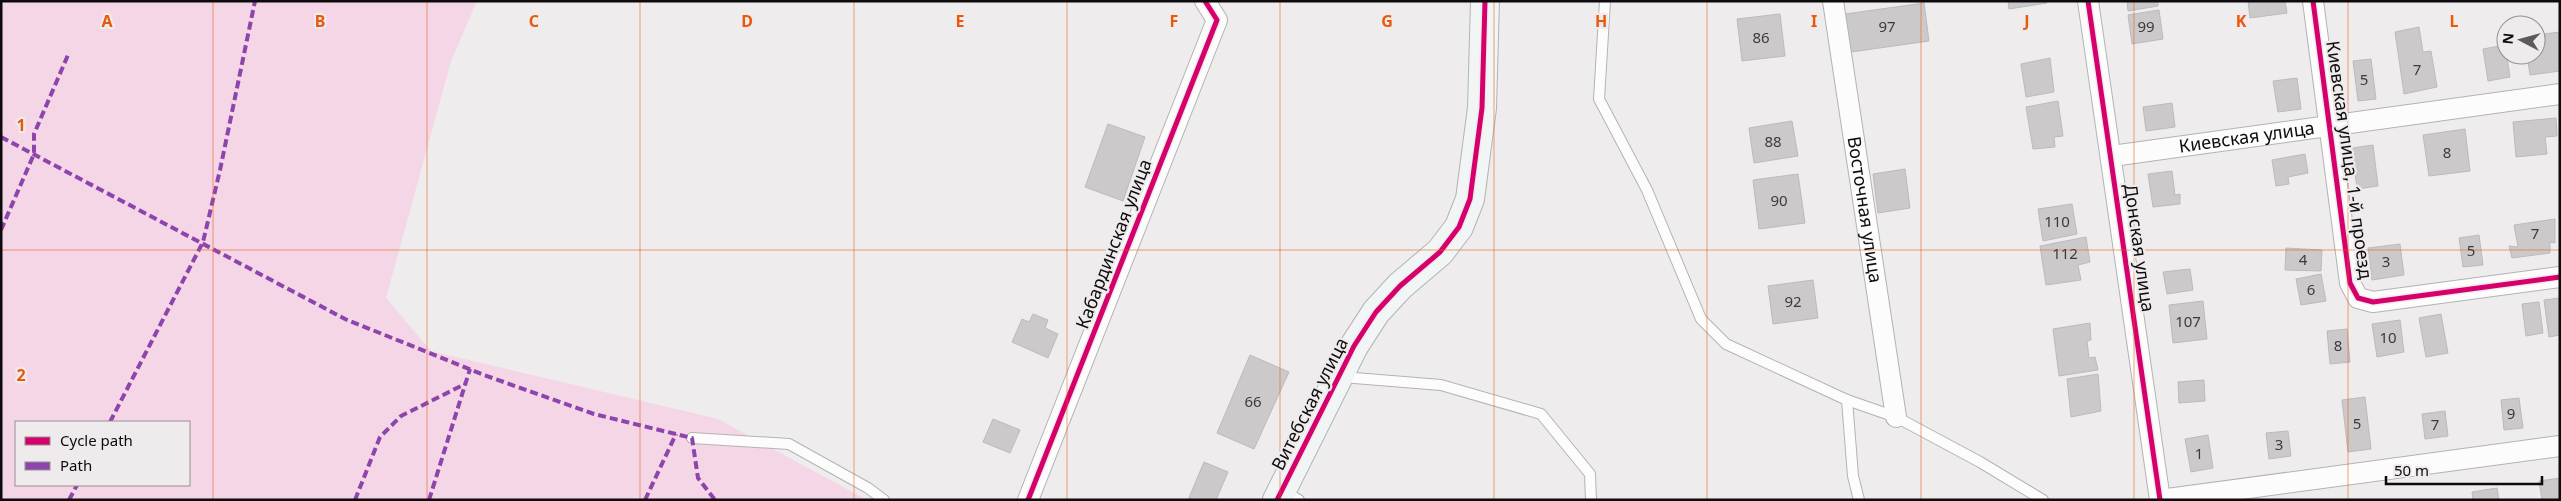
<svg xmlns="http://www.w3.org/2000/svg" width="2561" height="501" font-family="'Noto Sans',sans-serif">
	<rect width="100%" height="100%" fill="#eeeced"/>
	<!-- green -->
	<path fill="#f4d6e6" fill-rule="evenodd" d="M1,1h476l-26,60 -65,237 45,53 287,68 149,81h-866zM16,422h173v63h-173z"/>
	<!-- building -->
	<g fill="#cbc9ca" stroke="#bcbabc">
		<polygon points="2008,1 2046,1 2047,3 2009,9"/>
		<polygon points="2127,1 2158,1 2158,6 2128,11"/>
		<polygon points="2248,1 2285,1 2287,13 2250,18"/>
		<polygon points="1924,3 1929,41 1851,52 1845,14"/>
		<polygon points="2159,10 2163,39 2132,44 2128,15"/>
		<polygon points="1780,14 1785,56 1742,61 1737,19"/>
		<polygon points="2419,27 2423,52 2431,51 2437,87 2404,94 2395,32"/>
		<polygon points="2560,32 2560,71 2530,75 2527,55 2536,55 2536,35"/>
		<polygon points="2505,45 2510,77 2488,81 2483,49"/>
		<polygon points="2050,58 2054,92 2026,97 2021,64"/>
		<polygon points="2371,59 2376,99 2358,101 2353,61"/>
		<polygon points="2297,78 2301,109 2278,112 2273,81"/>
		<polygon points="2058,101 2063,136 2054,137 2055,147 2033,149 2026,107"/>
		<polygon points="2172,103 2175,127 2146,131 2143,107"/>
		<polygon points="2556,118 2557,136 2545,137 2547,154 2516,157 2513,122"/>
		<polygon points="1792,121 1798,156 1754,163 1749,128"/>
		<polygon points="1108,124 1145,137 1123,201 1085,187"/>
		<polygon points="2465,129 2470,171 2429,176 2423,135"/>
		<polygon points="2373,145 2378,186 2357,189 2352,148"/>
		<polygon points="2305,154 2308,173 2288,177 2289,184 2276,186 2272,160"/>
		<polygon points="1905,169 1910,208 1878,213 1873,174"/>
		<polygon points="2172,171 2175,195 2180,194 2180,204 2153,207 2148,174"/>
		<polygon points="1798,174 1805,223 1759,229 1753,180"/>
		<polygon points="2072,204 2077,234 2043,241 2038,209"/>
		<polygon points="2555,219 2555,243 2550,242 2550,253 2512,258 2509,246 2518,247 2514,225"/>
		<polygon points="2479,235 2483,265 2463,267 2459,238"/>
		<polygon points="2086,237 2090,262 2078,265 2081,280 2046,285 2040,246"/>
		<polygon points="2400,244 2404,275 2372,280 2368,248"/>
		<polygon points="2286,248 2322,250 2321,271 2285,270"/>
		<polygon points="2190,269 2193,290 2167,294 2163,272"/>
		<polygon points="2321,274 2326,301 2301,305 2296,279"/>
		<polygon points="1813,280 1818,318 1773,324 1768,286"/>
		<polygon points="2560,298 2560,335 2549,337 2544,300"/>
		<polygon points="2203,301 2207,339 2173,343 2169,305"/>
		<polygon points="2539,302 2543,333 2526,336 2522,304"/>
		<polygon points="1033,314 1048,320 1045,328 1058,334 1048,358 1012,342 1022,319 1029,322"/>
		<polygon points="2441,314 2448,353 2426,357 2419,318"/>
		<polygon points="2400,320 2404,352 2377,357 2372,324"/>
		<polygon points="2090,323 2091,340 2087,341 2089,358 2095,357 2098,370 2059,376 2053,329"/>
		<polygon points="2347,329 2350,362 2330,364 2327,331"/>
		<polygon points="1250,355 1289,372 1254,449 1217,433"/>
		<polygon points="2098,374 2101,411 2071,417 2067,379"/>
		<polygon points="2204,380 2205,401 2179,403 2178,382"/>
		<polygon points="2365,397 2371,449 2348,452 2342,400"/>
		<polygon points="2519,398 2523,428 2504,430 2501,400"/>
		<polygon points="2445,411 2448,436 2425,439 2422,414"/>
		<polygon points="993,419 1020,430 1010,453 983,442"/>
		<polygon points="2288,431 2291,456 2269,459 2266,433"/>
		<polygon points="2208,435 2213,468 2191,472 2185,439"/>
		<polygon points="1204,462 1228,472 1216,500 1188,500"/>
		<polygon points="2560,478 2560,500 2542,500 2539,481"/>
		<polygon points="2497,488 2499,500 2473,500 2472,492"/>
	</g>
	<g fill="none" stroke-linecap="round" stroke-linejoin="round">
		<defs>
			<g id="lane">
				<polyline points="1605,1 1599,99 1647,190 1701,319 1726,344 1847,400 1896,417 1980,462 2043,500"/>
				<polyline points="1342,377 1441,385 1541,414 1590,474 1591,500"/>
				<polyline points="1847,400 1853,476 1859,500"/>
				<polyline points="692,438 789,444 868,488 884,500"/>
				<polyline points="1283,491 1299,500"/>
			</g>
			<g id="street">
				<path id="s1" d="M1833,1l63,416"/>
				<polyline points="2088,1 2160,500"/>
				<polyline points="2313,1 2350,283 2358,298 2373,302 2560,277"/>
				<path id="s2" d="M2112,156l448,-62"/>
				<polyline points="1028,500 1217,20 1205,1"/>
				<polyline points="2160,500 2560,446"/>
			</g>
			<polyline id="secondary" points="1277,500 1354,346 1376,312 1400,286 1440,252 1459,227 1470,199 1482,108 1485,1"/>
		</defs>
		<!-- lane casing -->
		<use href="#lane" stroke="#b4b3b3" stroke-width="12"/>
		<!-- street casing -->
		<use href="#street" stroke="#b4b3b3" stroke-width="22"/>
		<!-- secondary casing -->
		<use href="#secondary" stroke="#b4b3b3" stroke-width="30"/>
		<!-- lane -->
		<use href="#lane" stroke="#fcfcfc" stroke-width="10"/>
		<!-- street -->
		<use href="#street" stroke="#fcfcfc" stroke-width="20"/>
		<!-- secondary -->
		<use href="#secondary" stroke="#f2f5f5" stroke-width="28"/>
		<!-- quiet -->
		<g stroke="#8e44ad" stroke-width="4" stroke-dasharray="8 4" stroke-linecap="butt">
			<polyline points="1,137 345,319 484,375 594,414 692,438 698,478 715,500"/>
			<polyline points="1,230 34,154 34,134 68,55"/>
			<polyline points="110,422 203,242 220,170 255,1"/>
			<polyline points="69,500 77,485"/>
			<polyline points="355,500 380,437 401,416 465,384"/>
			<polyline points="429,500 470,369"/>
			<polyline points="645,500 676,434"/>
		</g>
		<defs>
			<g id="cycleway">
				<polyline points="2088,1 2160,500"/>
				<polyline points="2313,1 2350,283 2358,298 2373,302 2560,277"/>
				<polyline points="1028,500 1217,20 1205,1"/>
				<polyline points="1277,500 1354,346 1376,312 1400,286 1440,252 1459,227 1470,199 1482,108 1485,1"/>
			</g>
		</defs>
		<!-- cycleway casing -->
		<use href="#cycleway" stroke="#efebed" stroke-width="8"/>
		<!-- cycleway -->
		<use href="#cycleway" stroke="#d6006c" stroke-width="5"/>
	</g>
	<!-- grid -->
	<path fill="none" stroke="#e8590c" stroke-width="1" stroke-opacity="0.55" d="M213,1v499M427,1v499M640,1v499M854,1v499M1067,1v499M1280,1v499M1494,1v499M1707,1v499M1921,1v499M2134,1v499M2348,1v499M1,250h2559"/>
	<g text-anchor="middle" stroke-width="4.5" stroke-linejoin="round" paint-order="stroke">
		<!-- number labels -->
		<g font-size="15" fill="#3c3a3c">
			<text x="1887" y="32">97</text>
			<text x="2146" y="32">99</text>
			<text x="1761" y="43">86</text>
			<text x="2417" y="75">7</text>
			<text x="2364" y="85">5</text>
			<text x="1773" y="147">88</text>
			<text x="2447" y="158">8</text>
			<text x="1779" y="206">90</text>
			<text x="2057" y="227">110</text>
			<text x="2535" y="239">7</text>
			<text x="2471" y="256">5</text>
			<text x="2065" y="259">112</text>
			<text x="2303" y="265">4</text>
			<text x="2386" y="267">3</text>
			<text x="2311" y="295">6</text>
			<text x="1793" y="307">92</text>
			<text x="2188" y="327">107</text>
			<text x="2388" y="343">10</text>
			<text x="2338" y="351">8</text>
			<text x="1253" y="407">66</text>
			<text x="2511" y="419">9</text>
			<text x="2357" y="429">5</text>
			<text x="2435" y="430">7</text>
			<text x="2279" y="450">3</text>
			<text x="2199" y="459">1</text>
		</g>
		<!-- street labels -->
		<g font-size="18" fill="#0d0b0c" stroke="#efebed">
			<text dy="6" stroke="none"><textPath href="#s2" startOffset="136">Киевская улица</textPath></text>
			<text transform="translate(2349 160) rotate(82)" y="6">Киевская улица, 1-й проезд</text>
			<text dy="6" stroke="none"><textPath href="#s1" startOffset="211">Восточная улица</textPath></text>
			<text transform="translate(1114 244) rotate(-69)" y="6">Кабардинская улица</text>
			<text transform="translate(2139 248) rotate(82)" y="6">Донская улица</text>
			<text transform="translate(1310 404) rotate(-63)" y="6">Витебская улица</text>
		</g>
	</g>
	<g font-size="16" text-anchor="middle" font-weight="bold" fill="#e8590c" stroke="#efebed" stroke-width="4.5" stroke-linejoin="round" paint-order="stroke">
		<text x="107" y="27">A</text>
		<text x="320" y="27">B</text>
		<text x="534" y="27">C</text>
		<text x="747" y="27">D</text>
		<text x="960" y="27">E</text>
		<text x="1174" y="27">F</text>
		<text x="1387" y="27">G</text>
		<text x="1601" y="27">H</text>
		<text x="1814" y="27">I</text>
		<text x="2027" y="27">J</text>
		<text x="2241" y="27">K</text>
		<text x="2454" y="27">L</text>
		<text x="21" y="131">1</text>
		<text x="21" y="381">2</text>
	</g>
	<!-- border -->
	<rect width="2561" height="501" fill="none" stroke="#0d0b0c" stroke-width="5"/>
	<!-- legend -->
	<rect x="15" y="421" width="175" height="65" fill="#efebed" stroke="#959193"/>
	<rect x="25" y="437" width="25" height="8" fill="#d6006c" stroke="#959193"/>
	<text x="60" y="446" font-size="15" fill="#0d0b0c">Cycle path</text>
	<rect x="25" y="462" width="25" height="8" fill="#8e44ad" stroke="#959193"/>
	<text x="60" y="471" font-size="15" fill="#0d0b0c">Path</text>
	<!-- north arrow -->
	<g transform="translate(2521 40) rotate(276)"><circle r="24" fill="#efebed" stroke="#959193"/>
	<path d="M0-4L9 19L0 12L-9 19Z" fill="#5c5a5b"/>
	<text y="-8" font-size="14" font-weight="bold" text-anchor="middle" fill="#0d0b0c">N</text>
	</g>
	<!-- scale -->
	<path d="M2386 476v8h156v-8" fill="none" stroke="#0d0b0c" stroke-width="2.5"/>
	<text x="2394" y="476" font-size="15" fill="#0d0b0c" stroke="#efebed" stroke-width="4" paint-order="stroke">50 m</text>
</svg>
